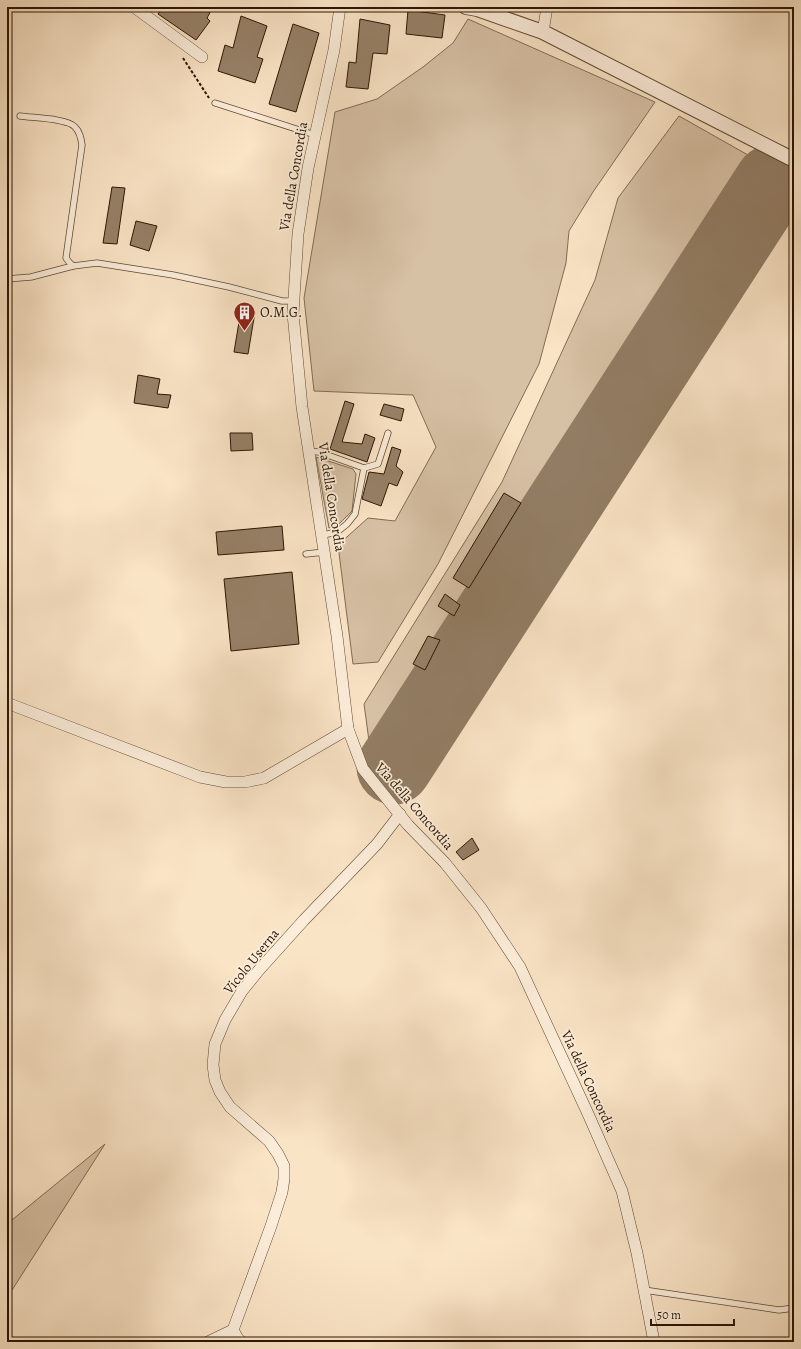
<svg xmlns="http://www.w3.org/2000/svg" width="801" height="1349" font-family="Alegreya,serif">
	<rect width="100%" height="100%" fill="#fae4c6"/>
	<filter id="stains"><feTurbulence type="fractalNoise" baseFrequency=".005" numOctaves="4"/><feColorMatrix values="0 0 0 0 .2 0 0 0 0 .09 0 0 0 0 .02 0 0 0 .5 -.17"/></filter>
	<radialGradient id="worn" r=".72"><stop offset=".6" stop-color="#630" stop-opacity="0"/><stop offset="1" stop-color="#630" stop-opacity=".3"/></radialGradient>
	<!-- green -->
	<g fill="#d7c1a5" stroke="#816c54">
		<polygon points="468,19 655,102 593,192 569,231 566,263 539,364 438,564 378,662 353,664 338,545 368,518 395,521 436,447 413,395 314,391 304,298 335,112 377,99 423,67 453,43"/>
		<polygon points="679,116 794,181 794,185 403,795 372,763 364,704 502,482 595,280 618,198"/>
		<polygon points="316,457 353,469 356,474 352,511 338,525 329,528"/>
		<polygon points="105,1144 7,1298 7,1224"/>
	</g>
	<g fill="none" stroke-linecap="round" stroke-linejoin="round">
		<!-- runway -->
		<polyline stroke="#927d64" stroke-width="75" points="394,767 772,182"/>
	</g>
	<!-- building -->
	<g fill="#978168" stroke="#2b1603">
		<polygon points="163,7 213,7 207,18 210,21 196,40 158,14"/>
		<polygon points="408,10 445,15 442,38 406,34"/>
		<polygon points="241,16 267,26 257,57 263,59 255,83 218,71 225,45 233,48"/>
		<polygon points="360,19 390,25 387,54 373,53 368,89 346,87 349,62 356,63"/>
		<polygon points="293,24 319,33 296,112 269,104"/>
		<polygon points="112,187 125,188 117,244 103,243"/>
		<polygon points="136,221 157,226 149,251 130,245"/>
		<polygon points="241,310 255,312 248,354 234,352"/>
		<polygon points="138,375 160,379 157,394 171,395 168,408 134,403"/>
		<polygon points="345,401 354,404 342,442 362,444 365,434 375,438 367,462 330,449"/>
		<polygon points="384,404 404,409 401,421 380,415"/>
		<polygon points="230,433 252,433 253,450 231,451"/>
		<polygon points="392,447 401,450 396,466 403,472 397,486 389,483 381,506 362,499 369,472 384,474"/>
		<polygon points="504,493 521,503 469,588 453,578"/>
		<polygon points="282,526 284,550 218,555 216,532"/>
		<polygon points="292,572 299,644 231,651 224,579"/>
		<polygon points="445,594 460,605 454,616 438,606"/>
		<polygon points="428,636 440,640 425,670 413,664"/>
		<polygon points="472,838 479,850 463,860 456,852"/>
	</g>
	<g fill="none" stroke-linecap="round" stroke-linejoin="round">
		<defs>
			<g id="service">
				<polyline points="215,103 315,135"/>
				<path d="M20,116c12,2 47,2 55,11 5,5 6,11 7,18l-16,113 3,4 4,4 24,-3 76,12 56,12 53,14h12"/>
				<polyline points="7,279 31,277 73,266"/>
				<polyline points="309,451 319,452 364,468"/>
				<polyline points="323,535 337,532 347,524 355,514 364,468 378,464 388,433"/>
				<polyline points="306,554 325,552"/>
				<polyline points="644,1290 779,1310 794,1308"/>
			</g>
			<g id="minor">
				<polyline points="134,7 202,57"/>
				<polyline points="340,7 334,50 308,168 298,234 293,314 302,407 337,636 348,729 363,769 408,825 445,863 481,908 520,967 589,1116 622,1191 637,1253 654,1342"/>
				<polyline points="543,32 547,7"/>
				<polyline points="7,703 200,777 226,782 245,782 264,778 348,729"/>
				<polyline points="208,1342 233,1330"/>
				<polyline points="242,1342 238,1339 233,1330 271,1226 282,1192 284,1179 284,1166 278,1154 269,1141 230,1107 220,1092 215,1080 213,1065 215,1044 225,1020 242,991 259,970 304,920 377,844 400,814"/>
			</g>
			<polyline id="tertiary" points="466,7 477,9 543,32 794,160"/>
		</defs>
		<!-- service casing -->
		<use href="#service" stroke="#5f4a34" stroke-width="7"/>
		<!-- minor casing -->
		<use href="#minor" stroke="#5f4a34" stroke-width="12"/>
		<!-- tertiary casing -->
		<use href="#tertiary" stroke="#5f4a34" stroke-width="16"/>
		<!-- path -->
		<polyline stroke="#2b1603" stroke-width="2" stroke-dasharray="3 2" stroke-linecap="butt" points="183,58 209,98"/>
		<!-- service -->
		<use href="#service" stroke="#fcedda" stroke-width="5.5"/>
		<!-- minor -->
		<use href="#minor" stroke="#fcedda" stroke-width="11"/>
		<!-- tertiary -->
		<use href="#tertiary" stroke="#fcedda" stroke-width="14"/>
	</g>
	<!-- icons -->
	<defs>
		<symbol id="building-pin" viewBox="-11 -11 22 30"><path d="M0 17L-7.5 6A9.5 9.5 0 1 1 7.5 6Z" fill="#8f2418" stroke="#fcedda"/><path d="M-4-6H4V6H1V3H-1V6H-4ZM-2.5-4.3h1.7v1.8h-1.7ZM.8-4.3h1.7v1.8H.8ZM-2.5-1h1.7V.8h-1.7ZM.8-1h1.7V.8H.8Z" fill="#fff"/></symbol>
	</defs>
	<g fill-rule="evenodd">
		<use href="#building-pin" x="232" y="300" width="25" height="34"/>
	</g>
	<g text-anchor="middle" stroke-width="3.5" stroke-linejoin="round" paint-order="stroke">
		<!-- street labels -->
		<g font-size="14" fill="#2b1603" stroke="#fcedda">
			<text transform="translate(293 176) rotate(-80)" y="5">Via della Concordia</text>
			<text transform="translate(332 497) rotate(81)" y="5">Via della Concordia</text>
			<text transform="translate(415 806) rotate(49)" y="5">Via della Concordia</text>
			<text transform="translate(251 961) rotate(-51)" y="5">Vicolo Userna</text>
			<text transform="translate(589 1081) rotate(65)" y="5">Via della Concordia</text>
		</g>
		<!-- poi labels -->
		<g font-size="14" fill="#2b1603" stroke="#fcedda" text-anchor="start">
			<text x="260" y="317">O.M.G.</text>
		</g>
	</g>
	<!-- margin -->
	<rect width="801" height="1349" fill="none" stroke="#fae4c6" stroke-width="24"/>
	<rect x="8" y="8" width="785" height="1333" fill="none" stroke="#2b1603" stroke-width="2"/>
	<rect x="12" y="12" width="777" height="1325" fill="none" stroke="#2b1603"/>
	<!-- scale -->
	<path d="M651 1319v6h83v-6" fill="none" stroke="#2b1603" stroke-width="2"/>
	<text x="657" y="1319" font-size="12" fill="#2b1603" stroke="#fcedda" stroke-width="3" paint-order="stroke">50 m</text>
	<rect width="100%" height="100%" filter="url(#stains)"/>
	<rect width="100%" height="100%" fill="url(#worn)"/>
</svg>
